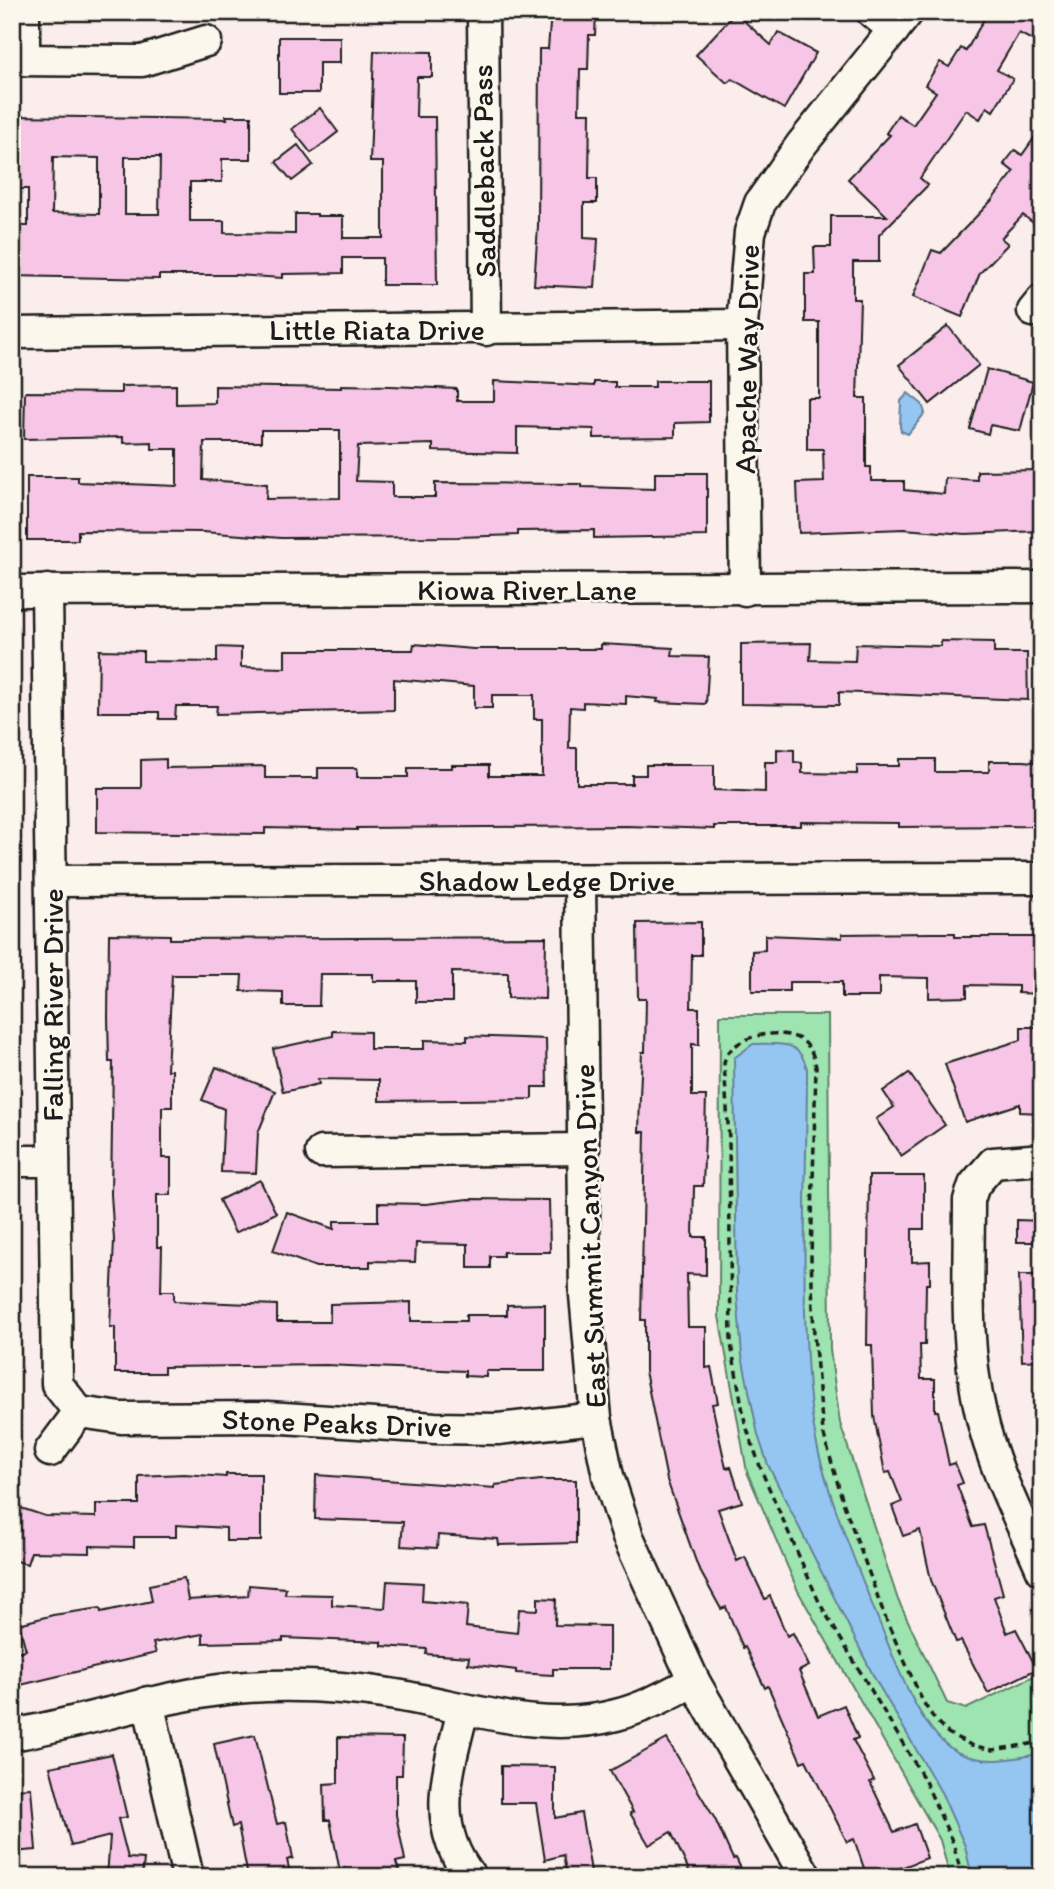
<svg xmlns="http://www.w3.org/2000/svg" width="1054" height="1889" font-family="Itim,sans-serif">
	<rect width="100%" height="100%" fill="#faedeb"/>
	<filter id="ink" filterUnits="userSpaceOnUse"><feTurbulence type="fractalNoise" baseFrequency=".0143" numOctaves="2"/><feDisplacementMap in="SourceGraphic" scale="14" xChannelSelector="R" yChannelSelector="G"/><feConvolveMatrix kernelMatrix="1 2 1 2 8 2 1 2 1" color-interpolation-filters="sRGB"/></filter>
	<g filter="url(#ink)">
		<!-- green -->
		<polygon fill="#9de4b1" stroke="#5c8066" stroke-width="2" points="720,1015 828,1015 830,1350 840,1423 898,1600 947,1703 966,1709 1042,1672 1042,1877 950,1877 940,1840 798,1591 747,1472 719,1316"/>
		<!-- water -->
		<g fill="#95c5f1" stroke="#65819c" stroke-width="2">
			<polygon points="908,393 922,404 925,413 908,434 901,431 900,427 901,401"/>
			<path d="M753,1044c27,0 46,-5 54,25 0,81 -4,162 -2,244 2,47 3,95 14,141 15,58 39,115 61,170 15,36 40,111 79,129 26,12 56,6 83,0v124h-70l-7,-31 -23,-52 -67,-115 -107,-214 -10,-30 -16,-79 -5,-62 -3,-236z"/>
		</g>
		<!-- building -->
		<g fill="#f7c6e7" stroke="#1c1c1c" stroke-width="2" fill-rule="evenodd">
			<polygon points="551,12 596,12 595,35 589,35 588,69 580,69 579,113 590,113 589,178 597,178 597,203 584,203 584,238 598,239 595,288 534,285 538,226 539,49 548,49"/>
			<polygon points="988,12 1029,12 1042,19 1042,23 1032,40 1019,33 997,70 1013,79 993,111 987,107 980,119 966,110 920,178 928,185 879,235 879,262 853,262 853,299 860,299 857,398 866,398 866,467 871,467 871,481 904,481 904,490 944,494 945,478 977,480 977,471 1042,470 1042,531 965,534 904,529 799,533 797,483 824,482 823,449 807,449 807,398 819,398 819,322 805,322 805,274 815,274 814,247 831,247 831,216 887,216 848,179 890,135 886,133 898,115 913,125 936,92 925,85 940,62 949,67 961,48 966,51"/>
			<polygon points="735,13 771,45 778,32 816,53 784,109 732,79 727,83 696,55"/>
			<polygon points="279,37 340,37 340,63 319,63 319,93 279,93"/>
			<path d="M374,51l58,1v25h-15l-1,40h19l2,168h-55v-27h-39v15l-60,1v4l-48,-3h-76v4l-147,-3v-36h5v-14h11v-37h-16v-73l215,3 -1,-3h25v43h-29v23h-32v39h34v12l71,1v-20h22v2h26v22h40v-76h-13zM53,157l46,1v56l-47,-1zM125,157h35l-1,57h-34z"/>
			<polygon points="320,108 338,132 311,153 292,129"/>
			<polygon points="1042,127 1042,230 1023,215 1001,238 1008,244 980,273 962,317 913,297 932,250 941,253 991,201 1014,172 1004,164 1015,150 1022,155"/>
			<polygon points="298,145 313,165 292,181 276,162"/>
			<polygon points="948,326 979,365 930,404 899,365"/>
			<polygon points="987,369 1033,382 1020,431 990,425 988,434 970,429"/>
			<path d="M494,381l100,5v-4h21v5h40v-6h54v41l-34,1v14l-81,1v-9l-77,-2v26l-84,-2v-7l-75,2 -2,35 36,1v15h43v-14l147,1v3l73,2v-16h52v63l-113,2v-8l-76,1v4l-60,2 -177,1 -78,-6 -125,-1v9h-51v-63h51v5l99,4v-37h-25v-7l-29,1v-6l-99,2 1,-47 96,1v-7l55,-1v19l39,-1v-17l126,2v-3l50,1 66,3v12h37zM261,430h79v68l-74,1 1,-15 -64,-4 1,-38h57z"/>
			<polygon points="941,641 994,642 994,653 1027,653 1028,700 839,692 839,705 741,704 741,644 811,643 810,660 855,661 856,644 941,646"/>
			<polygon points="414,644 473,649 601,649 601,644 673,648 672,656 709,657 706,704 657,702 658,699 626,696 626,704 583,702 583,708 570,707 569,748 577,748 577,784 632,784 632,775 646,775 646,765 714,765 714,790 765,792 765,762 777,762 777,749 794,750 794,762 802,763 802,773 857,774 857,766 899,766 899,759 935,759 935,772 989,772 989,761 1024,761 1042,763 1042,826 899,827 899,823 801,822 801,826 714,826 714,829 627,826 357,828 357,830 265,828 265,834 97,832 97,788 141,788 141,760 166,759 166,768 265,766 265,778 318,778 318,768 357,768 357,777 408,777 408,768 452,768 452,765 489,765 489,776 542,776 542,719 534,719 534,695 492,695 492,708 474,708 474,686 394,679 394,710 216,714 217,706 176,706 175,719 159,719 159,712 98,712 99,650 143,651 143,661 217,662 217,647 241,648 241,667 285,668 285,650 413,650"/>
			<polygon points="701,922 701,955 692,955 691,1008 699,1008 699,1045 692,1044 692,1096 706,1096 705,1132 703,1186 694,1186 693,1237 706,1237 706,1275 687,1274 688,1327 706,1327 706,1368 711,1367 718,1403 712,1404 726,1468 731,1467 742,1502 718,1509 737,1561 745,1557 765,1599 770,1596 787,1636 793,1633 809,1666 799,1671 818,1716 844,1705 858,1738 853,1740 874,1780 870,1782 894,1832 915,1824 927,1858 877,1877 867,1877 854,1839 847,1842 806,1760 801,1762 768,1686 765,1688 745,1647 743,1648 726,1607 721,1609 698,1567 667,1480 653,1411 645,1371 645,1320 641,1320 645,1132 639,1132 640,1096 642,1052 645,1052 646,999 638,999 637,923"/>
			<polygon points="931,933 955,933 955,937 1042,937 1042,994 1018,993 1018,986 967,985 967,997 929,998 929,978 879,977 879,997 842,997 842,982 789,982 789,991 752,991 752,951 765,950 765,935 842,938 842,934"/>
			<polygon points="109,934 170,935 170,939 546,937 545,999 508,998 508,973 452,972 452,1002 416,1002 416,981 373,981 373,974 320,974 319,1006 283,1006 283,992 241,991 242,975 172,975 167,1070 172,1070 172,1107 162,1107 162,1158 171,1158 171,1195 157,1195 157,1247 162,1247 161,1291 174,1291 174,1301 277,1305 277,1322 330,1322 330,1304 411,1302 411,1321 466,1321 466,1315 507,1315 507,1305 545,1304 545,1371 486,1371 486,1377 465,1376 465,1371 326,1365 164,1367 164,1373 115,1373 115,1327 110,1327 114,1240 111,1194 113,1062 109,1062 108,1017"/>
			<polygon points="1021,1027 1042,1027 1042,1113 1020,1112 1020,1104 965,1122 945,1064 1021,1040"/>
			<polygon points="333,1031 370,1032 370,1049 424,1049 424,1040 467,1041 467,1036 546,1039 547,1087 532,1087 532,1099 379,1101 379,1080 318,1079 319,1084 283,1092 273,1049 333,1036"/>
			<polygon points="216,1067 275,1091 258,1133 256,1173 221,1172 224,1109 202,1100"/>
			<polygon points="909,1073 945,1125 901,1156 876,1119 894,1107 883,1091"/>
			<polygon points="869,1176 924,1176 924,1229 912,1229 912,1262 930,1261 930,1284 926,1284 925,1345 920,1345 921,1379 935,1379 935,1411 938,1411 949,1465 955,1463 963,1483 957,1485 973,1527 984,1525 1003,1594 994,1597 1007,1633 1016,1629 1037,1669 988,1693 961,1641 956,1642 931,1580 920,1530 903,1536 892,1506 902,1502 890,1472 885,1473 874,1416 872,1345 867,1345"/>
			<polygon points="260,1180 276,1213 235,1233 219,1200"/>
			<polygon points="468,1199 549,1200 550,1252 503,1252 503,1256 490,1256 490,1268 468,1268 468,1244 416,1243 415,1262 370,1261 370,1267 316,1267 273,1251 287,1212 334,1229 334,1221 378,1221 378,1203 426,1204"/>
			<polygon points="1017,1220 1042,1221 1042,1242 1017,1242"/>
			<polygon points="1019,1275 1042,1275 1042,1360 1022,1361"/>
			<polygon points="184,1474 226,1477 226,1474 261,1474 261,1541 226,1541 226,1528 176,1525 176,1537 134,1537 134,1547 90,1546 90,1553 31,1552 27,1564 12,1560 12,1505 45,1516 96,1517 96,1504 139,1504 139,1476"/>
			<polygon points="316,1475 495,1488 495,1485 541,1480 576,1480 576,1543 499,1545 498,1539 438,1535 437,1548 401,1546 403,1522 315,1519"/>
			<polygon points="184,1578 188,1600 248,1596 249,1585 286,1588 285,1594 332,1595 332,1605 385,1608 387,1581 423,1583 422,1601 468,1605 466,1627 517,1633 519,1609 538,1610 538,1598 556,1599 555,1625 609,1626 609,1669 553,1669 553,1675 516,1673 516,1670 468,1664 469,1657 426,1654 427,1649 382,1646 382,1642 283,1638 283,1641 203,1643 203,1634 153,1643 156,1653 12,1687 12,1653 26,1650 19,1624 53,1615 100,1608 101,1612 152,1601 149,1585"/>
			<polygon points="255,1735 277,1824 286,1822 293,1858 287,1860 291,1877 248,1877 238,1825 232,1827 214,1744"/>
			<polygon points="338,1737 403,1738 402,1775 396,1775 396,1815 405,1860 396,1862 401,1877 341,1877 330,1820 325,1820 324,1784 338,1783"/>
			<polygon points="667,1739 715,1819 733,1859 736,1858 745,1877 692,1877 671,1832 649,1845 630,1813 633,1812 610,1771"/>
			<polygon points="112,1754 127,1817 118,1819 128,1858 144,1859 142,1877 107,1877 110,1836 71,1846 50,1767"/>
			<polygon points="501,1766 555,1767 555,1818 581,1813 592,1877 567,1877 563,1855 545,1860 536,1803 501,1803"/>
			<polygon points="31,1788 36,1850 12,1852 12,1789"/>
		</g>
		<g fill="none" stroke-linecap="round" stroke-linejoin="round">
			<defs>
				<g id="minor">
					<polyline points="24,12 24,60"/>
					<polyline points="483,12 486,330"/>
					<polyline points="872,12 894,30"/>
					<polyline points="12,60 142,61 206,41"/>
					<polyline points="1033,311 1042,300"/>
					<polyline points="12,333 742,325"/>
					<polyline points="47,590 57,1384 79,1412"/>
					<polyline points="745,590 742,325 750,232 760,203 801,145 908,12"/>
					<polyline points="12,591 1042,587"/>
					<polyline points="53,881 1042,878"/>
					<polyline points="580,882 585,1295 596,1418 608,1476 628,1537 694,1681 806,1877"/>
					<polyline points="321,1152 584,1149"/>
					<path d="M1042,1159l-49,4 -19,22 -5,15c0,71 -5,144 12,214 12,54 39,105 61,156"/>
					<polyline points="12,1161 54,1161"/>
					<polyline points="79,1412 121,1418 268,1417 435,1428 498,1429 596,1418"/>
					<polyline points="50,1451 79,1412"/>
					<polyline points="148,1702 188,1877"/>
					<path d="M463,1710c-14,59 -35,114 8,167"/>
					<path d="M12,1735c79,-14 155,-42 235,-48 48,-3 101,0 149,8 72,12 146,40 220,20 28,-7 53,-21 78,-34"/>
				</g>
			</defs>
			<!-- minor casing -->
			<use href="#minor" stroke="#1c1c1c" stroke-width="35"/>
			<!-- path -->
			<path stroke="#1c1c1c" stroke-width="3.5" stroke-dasharray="7 5" stroke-linecap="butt" d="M962,1877l-9,-34 -29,-64 -104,-175 -58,-132 -17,-49 -14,-79 -2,-205 -5,-76c5,-28 59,-38 80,-21 8,7 10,16 12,25l-5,190 3,78 9,97 20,70 44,120 36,80 12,18 13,13 23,12 22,5 49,-8"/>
			<!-- minor -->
			<use href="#minor" stroke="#fbf7ec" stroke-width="30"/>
		</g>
	</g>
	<g text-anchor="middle" stroke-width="5" stroke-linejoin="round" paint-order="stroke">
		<!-- street labels -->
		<g font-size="30" fill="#1c1c1c" stroke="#fbf7ec">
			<text transform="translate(484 171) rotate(-91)" y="10">Saddleback Pass</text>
			<text x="377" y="340">Little Riata Drive</text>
			<text transform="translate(747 359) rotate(-89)" y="10">Apache Way Drive</text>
			<text x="527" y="600">Kiowa River Lane</text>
			<text x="547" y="891">Shadow Ledge Drive</text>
			<text transform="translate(53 1005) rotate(-90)" y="10">Falling River Drive</text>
			<text transform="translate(590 1236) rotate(-92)" y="10">East Summit Canyon Drive</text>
			<text transform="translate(337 1423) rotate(2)" y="10">Stone Peaks Drive</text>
		</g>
	</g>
	<!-- margin -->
	<rect width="1054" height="1889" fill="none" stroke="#fbf7ec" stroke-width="42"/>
	<rect x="21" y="21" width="1012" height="1847" fill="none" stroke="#1c1c1c" stroke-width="2.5" filter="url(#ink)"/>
</svg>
